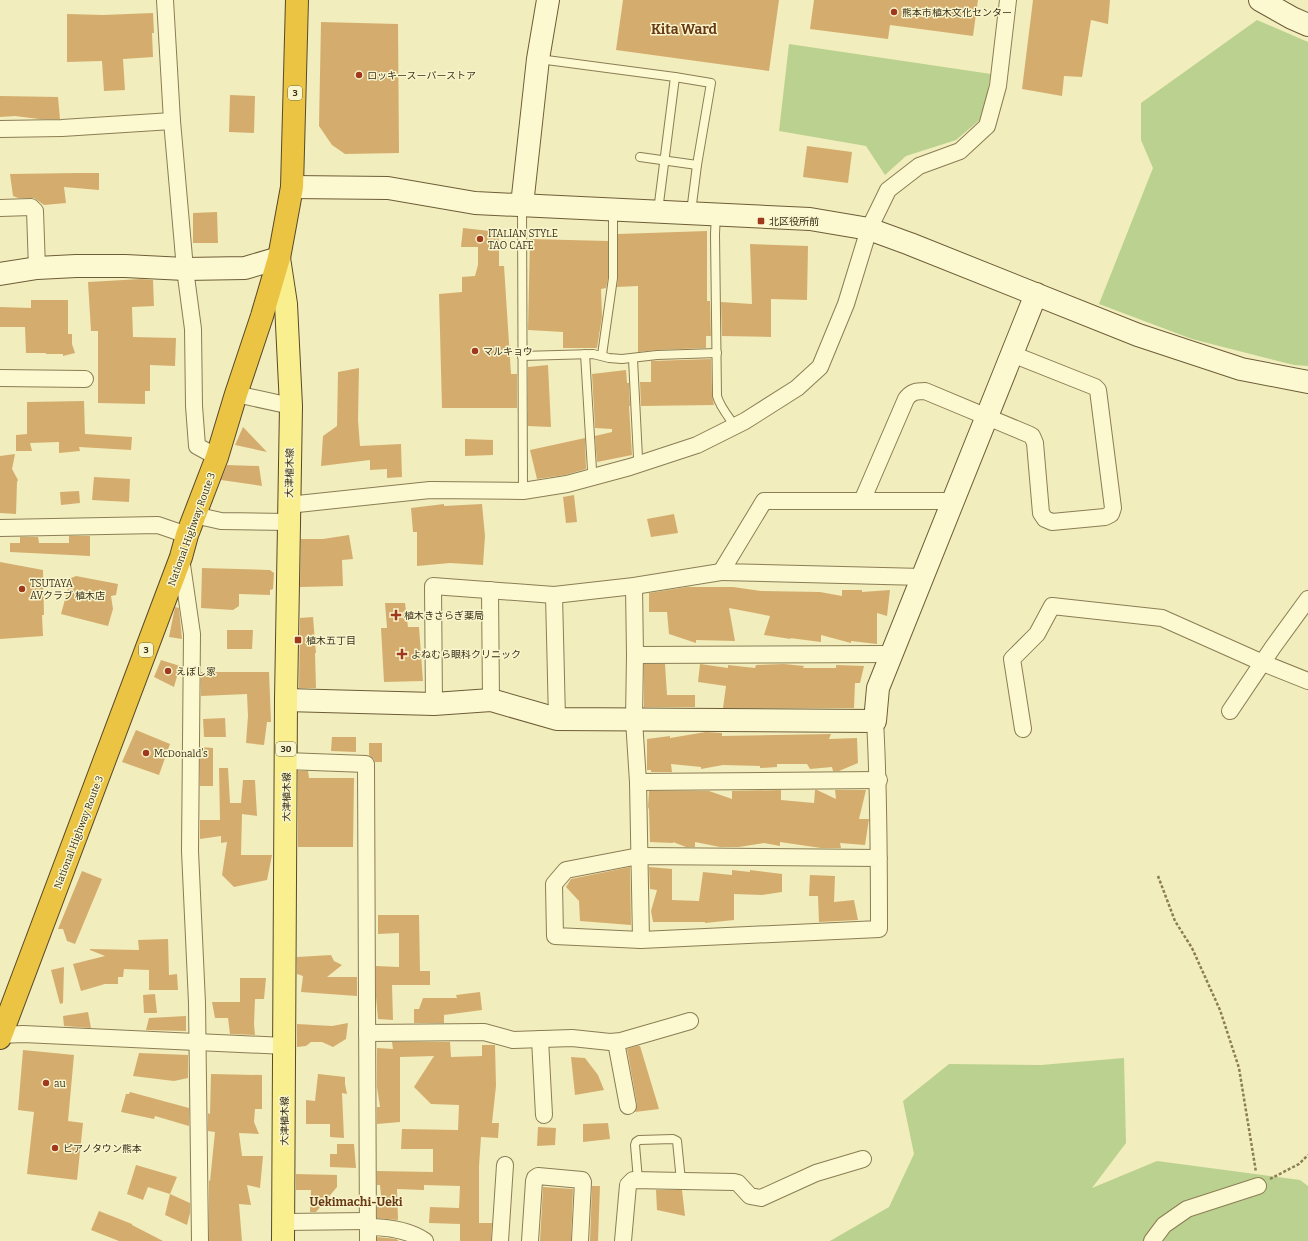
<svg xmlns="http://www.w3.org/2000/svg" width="1308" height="1241" font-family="Bitter,'Noto Sans JP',serif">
	<rect width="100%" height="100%" fill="#f2edbc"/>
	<!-- green -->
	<g fill="#bbd18f">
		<polygon points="1257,20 1308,42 1308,366 1294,365 1192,339 1099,304 1153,168 1141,140 1141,103"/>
		<polygon points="789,44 991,74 982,118 956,140 906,156 885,175 866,146 779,131"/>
		<polygon points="1124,1058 1126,1143 1092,1188 1157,1161 1300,1180 1308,1186 1308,1241 830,1241 889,1207 914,1154 903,1101 949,1064 1041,1065"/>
	</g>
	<!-- building -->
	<g fill="#d4ad6e">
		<polygon points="623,0 779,0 769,71 616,50"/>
		<polygon points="814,0 978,0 973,36 890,25 888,39 810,29"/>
		<polygon points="1033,0 1110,0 1108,24 1091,20 1082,77 1064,76 1062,96 1022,89"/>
		<polygon points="153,13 154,33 152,33 153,57 123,59 125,90 104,91 102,61 67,62 67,14 103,15"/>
		<polygon points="321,22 398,24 399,153 345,154 332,145 319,126"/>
		<polygon points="230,95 255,96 254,133 229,132"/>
		<polygon points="0,96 58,97 60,119 39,119 15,116 0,117"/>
		<polygon points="807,146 852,152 848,183 803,177"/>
		<polygon points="77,173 99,173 99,190 64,187 66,203 44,205 34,198 18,198 13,196 10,174"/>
		<polygon points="217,212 218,243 193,243 193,213"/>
		<polygon points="463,228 499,232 499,266 504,266 511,374 517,374 517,408 442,408 439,294 462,292 462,277 475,276 478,265 478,247 461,247"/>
		<polygon points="707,231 707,301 710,301 711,336 706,336 706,348 657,350 638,352 638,286 617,287 618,278 618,234"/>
		<polygon points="530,239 608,241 608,278 606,288 601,289 602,317 597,348 563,348 563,332 528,330"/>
		<polygon points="750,244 808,246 807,300 771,299 771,337 722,336 721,302 752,304"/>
		<polygon points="141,279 153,280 154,306 132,307 133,337 176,338 175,366 150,365 150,391 145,391 145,404 98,403 98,331 91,331 88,282"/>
		<polygon points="31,300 68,300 68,334 72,334 72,344 75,353 63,356 63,354 46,354 46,353 26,353 25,327 0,327 0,307 31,308"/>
		<polygon points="711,359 712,396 714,405 641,406 640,382 651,382 651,361"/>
		<polygon points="548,365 551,427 528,426 528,367"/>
		<polygon points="359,368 358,420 360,446 401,444 402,477 387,478 387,469 370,470 370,460 321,466 323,436 337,426 338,372"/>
		<polygon points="626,370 627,383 629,383 630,406 629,406 632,455 597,462 595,436 612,432 612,429 595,428 592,374"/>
		<polygon points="84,401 85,434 132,437 131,450 79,447 80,451 59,453 59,442 30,443 32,451 16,451 16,435 27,434 27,402"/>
		<polygon points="243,427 267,452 235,445"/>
		<polygon points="585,438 586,469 565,475 537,479 530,450"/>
		<polygon points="465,439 493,440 493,455 465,456"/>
		<polygon points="15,454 12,469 18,480 17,482 16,514 0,513 0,456"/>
		<polygon points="227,465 259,466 262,486 221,480"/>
		<polygon points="94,477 130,479 129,502 92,500"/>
		<polygon points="79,491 80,503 61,505 60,492"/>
		<polygon points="574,495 577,522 566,523 563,497"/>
		<polygon points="444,504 444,506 482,504 485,536 483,565 450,563 417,566 417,532 413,532 411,508"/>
		<polygon points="674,514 678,533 651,537 647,519"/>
		<polygon points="349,535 353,559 342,560 343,586 300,587 301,539 323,539"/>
		<polygon points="69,536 90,536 90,556 10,552 10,543 20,543 20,537 38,537 39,543 69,543"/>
		<polygon points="0,562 43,570 44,615 42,615 43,636 0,639"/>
		<polygon points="202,568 270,570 274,573 273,589 270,590 270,595 239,594 239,606 233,610 201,608"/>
		<polygon points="76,576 118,584 116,595 111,596 113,609 108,626 61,614 71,578"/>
		<polygon points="687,587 733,587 761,591 820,592 842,596 842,590 862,590 862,592 890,590 887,616 877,613 877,644 851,641 851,643 821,635 821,642 790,638 791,639 764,635 770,616 729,608 735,641 696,640 696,643 669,634 667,612 649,612 649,593"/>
		<polygon points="385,603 405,603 408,627 419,627 423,681 384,682 381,628 387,628"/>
		<polygon points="175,607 179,608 182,639 169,637"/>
		<polygon points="313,617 316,653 315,653 316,688 299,688 300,618"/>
		<polygon points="227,630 253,630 252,649 227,649"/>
		<polygon points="161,660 180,666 174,687 154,677"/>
		<polygon points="644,664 665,664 667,695 695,695 695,707 644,707"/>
		<polygon points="700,664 728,668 728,665 755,668 756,665 784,664 804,666 803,668 836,668 836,665 864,666 860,683 855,683 854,708 723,708 726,686 698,682"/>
		<polygon points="201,672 269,672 271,722 267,722 264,745 246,743 248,716 247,694 201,696"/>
		<polygon points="225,718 226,737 204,737 203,719"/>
		<polygon points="136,730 170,744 159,775 122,762"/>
		<polygon points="706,732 722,733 722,736 831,734 829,739 857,738 858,763 839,771 833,771 832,767 810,769 807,764 777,764 777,767 760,768 760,766 723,765 701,769 701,767 671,764 672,772 651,772 651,770 647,770 647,739 670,736 670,738"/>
		<polygon points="332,737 356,737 356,752 331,751"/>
		<polygon points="369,743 382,743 382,762 375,762 374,759 369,755"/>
		<polygon points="200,747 213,748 213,786 200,786"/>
		<polygon points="219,768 228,768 230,803 241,803 243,780 255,780 257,816 242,814 241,855 272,855 267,880 234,887 222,875 227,842 221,843 221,836 200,839 200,820 220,820"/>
		<polygon points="298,771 308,771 309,778 354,778 353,847 298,847"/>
		<polygon points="781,790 781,800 814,803 815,790 817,790 836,799 835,790 866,790 859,819 869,819 865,845 840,843 841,848 821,848 780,842 780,846 764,843 739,847 720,847 695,842 695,847 686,847 673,842 673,843 650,842 649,809 648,807 649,791 709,791 732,799 732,791"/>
		<polygon points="630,867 631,925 580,921 579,901 566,887 571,879"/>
		<polygon points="649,867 672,869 672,900 699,901 703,872 732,875 732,870 750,872 750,870 782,874 782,892 762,895 734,894 734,920 705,923 705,922 653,922 651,911 657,890 650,889"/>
		<polygon points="82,871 102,879 75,944 67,941 63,929 58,929"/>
		<polygon points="810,875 835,876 834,902 854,900 858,920 819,922 818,896 809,896"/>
		<polygon points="378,915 419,915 420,971 430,971 430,985 392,985 393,1020 378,1019 376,997 376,966 399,967 399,933 378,934"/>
		<polygon points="168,939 169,975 177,974 178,990 149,990 149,970 124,969 123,977 118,977 118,984 105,984 81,991 73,964 105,956 90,950 90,949 139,950 138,940"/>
		<polygon points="331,955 334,961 342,965 327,977 357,977 357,996 301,992 303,976 297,974 297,957"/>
		<polygon points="64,967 63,1003 60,1004 51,970"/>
		<polygon points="240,978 266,978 264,999 255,999 254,1024 255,1035 230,1034 228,1018 215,1018 212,1002 240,1002"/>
		<polygon points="480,992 482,1010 444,1015 444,1023 414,1023 414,1009 419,1009 423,998 457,998 456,995"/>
		<polygon points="155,994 157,1013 144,1013 143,995"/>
		<polygon points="88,1012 91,1028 64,1026 63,1016"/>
		<polygon points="186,1016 186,1031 146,1030 149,1018"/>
		<polygon points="348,1023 346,1039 333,1047 322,1042 311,1042 306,1046 297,1047 297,1024 332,1026"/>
		<polygon points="392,1042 450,1042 451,1057 482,1056 482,1045 495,1045 496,1086 492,1123 499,1123 498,1138 481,1137 479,1166 479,1223 492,1223 491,1241 460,1241 460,1224 429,1223 430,1207 459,1208 460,1186 424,1185 424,1190 397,1189 398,1220 377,1218 377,1207 382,1207 380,1185 377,1185 377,1171 433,1172 433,1149 401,1149 402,1129 458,1130 459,1105 431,1104 414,1087 434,1056 400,1057 400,1122 377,1124 377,1107 380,1107 377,1087 377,1048 393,1049"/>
		<polygon points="637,1046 640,1046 659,1109 635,1112 637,1104 627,1049"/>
		<polygon points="23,1050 74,1055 68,1121 83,1123 77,1180 27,1174 34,1112 18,1110"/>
		<polygon points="139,1053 188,1055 188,1078 174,1081 133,1076"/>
		<polygon points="571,1057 585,1058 598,1075 604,1090 575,1095"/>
		<polygon points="211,1074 262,1075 262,1109 255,1109 254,1122 259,1134 239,1133 242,1156 263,1156 260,1188 247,1185 251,1205 239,1204 242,1241 209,1241 209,1180 210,1181 215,1132 208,1131 208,1113 210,1114"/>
		<polygon points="318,1074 345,1077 345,1084 347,1094 342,1093 344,1138 330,1137 330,1124 306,1124 306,1100 315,1101"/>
		<polygon points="130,1092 189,1108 189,1126 155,1116 154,1119 121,1112 126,1094 129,1094"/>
		<polygon points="608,1123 610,1139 583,1142 583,1124"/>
		<polygon points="538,1127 556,1128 555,1145 537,1146"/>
		<polygon points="337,1144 354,1144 356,1168 330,1167 330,1154 337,1154"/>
		<polygon points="136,1165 177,1177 170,1194 148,1187 143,1200 127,1194"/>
		<polygon points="296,1174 337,1175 337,1187 316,1212 310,1212 311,1190 296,1190"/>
		<polygon points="592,1186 600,1186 598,1241 590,1241"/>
		<polygon points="543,1187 573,1189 571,1241 540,1241"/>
		<polygon points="656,1190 682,1190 685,1216 657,1210"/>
		<polygon points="170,1194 190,1203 190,1213 187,1225 165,1215"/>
		<polygon points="99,1211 132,1224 132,1225 163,1241 119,1241 91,1230"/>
		<polygon points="377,1237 396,1239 398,1240 398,1241 377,1241"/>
	</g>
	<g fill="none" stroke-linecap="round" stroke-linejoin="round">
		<defs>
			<g id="lane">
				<polyline points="539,59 675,77 658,211"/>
				<polyline points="675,77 711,83 697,165 691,212"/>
				<polyline points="640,157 697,165"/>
				<polyline points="522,206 523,491"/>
				<path d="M716,214l-1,20 2,162c3,11 11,20 18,30"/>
				<polyline points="585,354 592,470 594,477"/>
				<polyline points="602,355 613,278 613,211"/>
				<polyline points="522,356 593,354 609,358 622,359 657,355 717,353"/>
				<polyline points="633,359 638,458 639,464"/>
				<polyline points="638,1180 635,1145 636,1142 639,1140 673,1139 677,1141 681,1181"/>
			</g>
			<g id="street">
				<polyline points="165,0 172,121 185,269 193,329 194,406 197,446 217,457"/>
				<polyline points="0,129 62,128 172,121"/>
				<polyline points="0,208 31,207 35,211 37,268"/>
				<polyline points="0,378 85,379"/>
				<polyline points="236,394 291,406"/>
				<path d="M862,501l44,-102c5,-7 10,-8 19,-8l103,43 4,2 3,7 6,70 4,6 7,3 53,-5 6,-3 2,-6 -15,-118 -3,-3 -83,-33"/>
				<polyline points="288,505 430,490 523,491 567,484 630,467 697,445 745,421 797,388 820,367 846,304 869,229 888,190 919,166 960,151 987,126 998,86 1008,0"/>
				<polyline points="194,515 221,521 288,522"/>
				<polyline points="0,528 158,525 187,535"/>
				<polyline points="181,558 192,634 190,851 197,1003 200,1241"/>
				<polyline points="923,577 721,572 764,501 954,501"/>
				<polyline points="634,586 635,655 634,720 638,782 641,940"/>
				<polyline points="490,590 491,700"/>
				<polyline points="554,595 557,719"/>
				<polyline points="635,655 893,654"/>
				<polyline points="434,704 433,586 554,595 634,586 721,572"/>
				<polyline points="1230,711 1273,647 1308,599"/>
				<path d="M875,721c4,69 4,138 4,208l-238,11 -86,-4 -1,-52 12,-14 73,-14 240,2"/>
				<polyline points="1023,729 1012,659 1037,634 1052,606 1162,618 1263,663 1308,681"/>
				<polyline points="286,761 366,764 368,1241"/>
				<polyline points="638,782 879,780"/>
				<polyline points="367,1033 484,1032 513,1040 572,1038 610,1042 621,1041 690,1021"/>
				<polyline points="0,1035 23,1034 285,1046"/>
				<polyline points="540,1039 544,1115"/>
				<polyline points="616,1042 628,1106"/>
				<polyline points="284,1222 368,1221"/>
				<path d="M368,1227c19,0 41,3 57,14"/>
				<polyline points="500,1241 505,1165"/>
				<polyline points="530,1241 534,1181 535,1178 538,1176 582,1180 583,1182 580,1241"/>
				<polyline points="623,1241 628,1185 633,1180 734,1182 738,1183 750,1196 761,1198 816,1173 863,1159"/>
				<polyline points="1152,1241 1164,1225 1187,1209 1258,1186"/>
			</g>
			<g id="secondary">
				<polyline points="1260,0 1292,18 1308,25"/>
				<polyline points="292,187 388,188 475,203 810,219 869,229 910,244 1138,335 1241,369 1308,382"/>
				<polyline points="522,205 538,59 548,0"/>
				<polyline points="0,274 37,268 76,266 125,266 185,269 245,268 279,258"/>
				<polyline points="286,700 434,704 491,700 557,719 875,721 878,688 1036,294"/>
			</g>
			<polyline id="primary" points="279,258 286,304 291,406 286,700 283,1241"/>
			<polyline id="highway" points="0,1038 181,557 187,535 217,457 236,394 262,316 279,258 292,187 297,0"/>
		</defs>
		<!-- lane casing -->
		<use href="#lane" stroke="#8b7d54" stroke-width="10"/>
		<!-- street casing -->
		<use href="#street" stroke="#8b7d54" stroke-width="18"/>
		<!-- secondary casing -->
		<use href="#secondary" stroke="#6d5d37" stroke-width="24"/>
		<!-- primary casing -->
		<use href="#primary" stroke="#584929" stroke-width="24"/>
		<!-- highway casing -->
		<use href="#highway" stroke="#584929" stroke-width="24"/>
		<!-- path -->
		<g stroke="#8b7d54" stroke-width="2.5" stroke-dasharray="3 2" stroke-linecap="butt">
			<polyline points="1158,876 1175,921 1192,948 1220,1010 1239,1068 1256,1172"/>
			<polyline points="1270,1179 1299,1164 1308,1155"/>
		</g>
		<!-- lane -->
		<use href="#lane" stroke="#fcf8d0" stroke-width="8"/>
		<!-- street -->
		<use href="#street" stroke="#fcf8d0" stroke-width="16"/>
		<!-- secondary -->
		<use href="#secondary" stroke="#fcf8d0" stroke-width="22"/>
		<!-- primary -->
		<use href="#primary" stroke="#faef8f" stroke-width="22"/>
		<!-- highway -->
		<use href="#highway" stroke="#ebc443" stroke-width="22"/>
	</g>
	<!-- markers -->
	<g fill="#a0381e" stroke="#f9f5cc" stroke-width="1.5">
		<circle cx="894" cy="12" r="4"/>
		<circle cx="359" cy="75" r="4"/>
		<rect x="757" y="217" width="8" height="8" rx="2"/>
		<circle cx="480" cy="239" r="4"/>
		<circle cx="475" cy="351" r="4"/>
		<circle cx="22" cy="589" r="4"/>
		<path d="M394 609h4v4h4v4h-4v4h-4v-4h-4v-4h4z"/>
		<rect x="294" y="636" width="8" height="8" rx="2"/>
		<path d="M400 648h4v4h4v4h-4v4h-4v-4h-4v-4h4z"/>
		<circle cx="168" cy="671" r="4"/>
		<circle cx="146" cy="753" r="4"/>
		<circle cx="46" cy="1083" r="4"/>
		<circle cx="55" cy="1148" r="4"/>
	</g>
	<g text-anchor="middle" stroke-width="3" stroke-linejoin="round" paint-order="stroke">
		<!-- shield labels -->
		<g fill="#f9f5cc" stroke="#736a4f" stroke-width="1">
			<rect x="288" y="86" width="14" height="14" rx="3"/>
			<rect x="139" y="643" width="14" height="14" rx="3"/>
			<rect x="276" y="742" width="20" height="14" rx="3"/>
		</g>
		<g font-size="9" font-weight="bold" fill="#392f1a">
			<text x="295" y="96">3</text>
			<text x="146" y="653">3</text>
			<text x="286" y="752">30</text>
		</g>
		<!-- poi labels -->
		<g font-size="10" fill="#392f1a" stroke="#f9f5cc" text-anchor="start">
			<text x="902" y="16">熊本市植木文化センター</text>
			<text x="367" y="79">ロッキースーパーストア</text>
			<text x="769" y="225">北区役所前</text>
			<text x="488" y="237">ITALIAN STYLE<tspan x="488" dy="12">TAO CAFE</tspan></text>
			<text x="483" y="355">マルキョウ</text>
			<text x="30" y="587">TSUTAYA<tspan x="30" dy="12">AVクラブ 植木店</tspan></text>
			<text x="404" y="619">植木きさらぎ薬局</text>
			<text x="306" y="644">植木五丁目</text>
			<text x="411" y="658">よねむら眼科クリニック</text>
			<text x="176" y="675">えぼし家</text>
			<text x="154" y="757">McDonald's</text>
			<text x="54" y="1087">au</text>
			<text x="63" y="1152">ピアノタウン熊本</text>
		</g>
		<!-- street labels -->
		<g font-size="10" fill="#392f1a" stroke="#f9f5cc">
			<text transform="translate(289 473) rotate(-89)" y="4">大津植木線</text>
			<text transform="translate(191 529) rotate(-70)" y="4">National Highway Route 3</text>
			<text transform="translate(286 797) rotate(-90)" y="4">大津植木線</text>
			<text transform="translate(78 832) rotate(-69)" y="4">National Highway Route 3</text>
			<text transform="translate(284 1121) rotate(-90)" y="4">大津植木線</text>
		</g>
		<!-- quarter labels -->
		<g font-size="12" font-weight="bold" fill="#693815" stroke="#f9f5cc">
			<text x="356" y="1206">Uekimachi-Ueki</text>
		</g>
		<!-- district labels -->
		<g font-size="14" font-weight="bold" fill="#693815" stroke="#f9f5cc">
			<text x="684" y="34">Kita Ward</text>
		</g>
	</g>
</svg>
